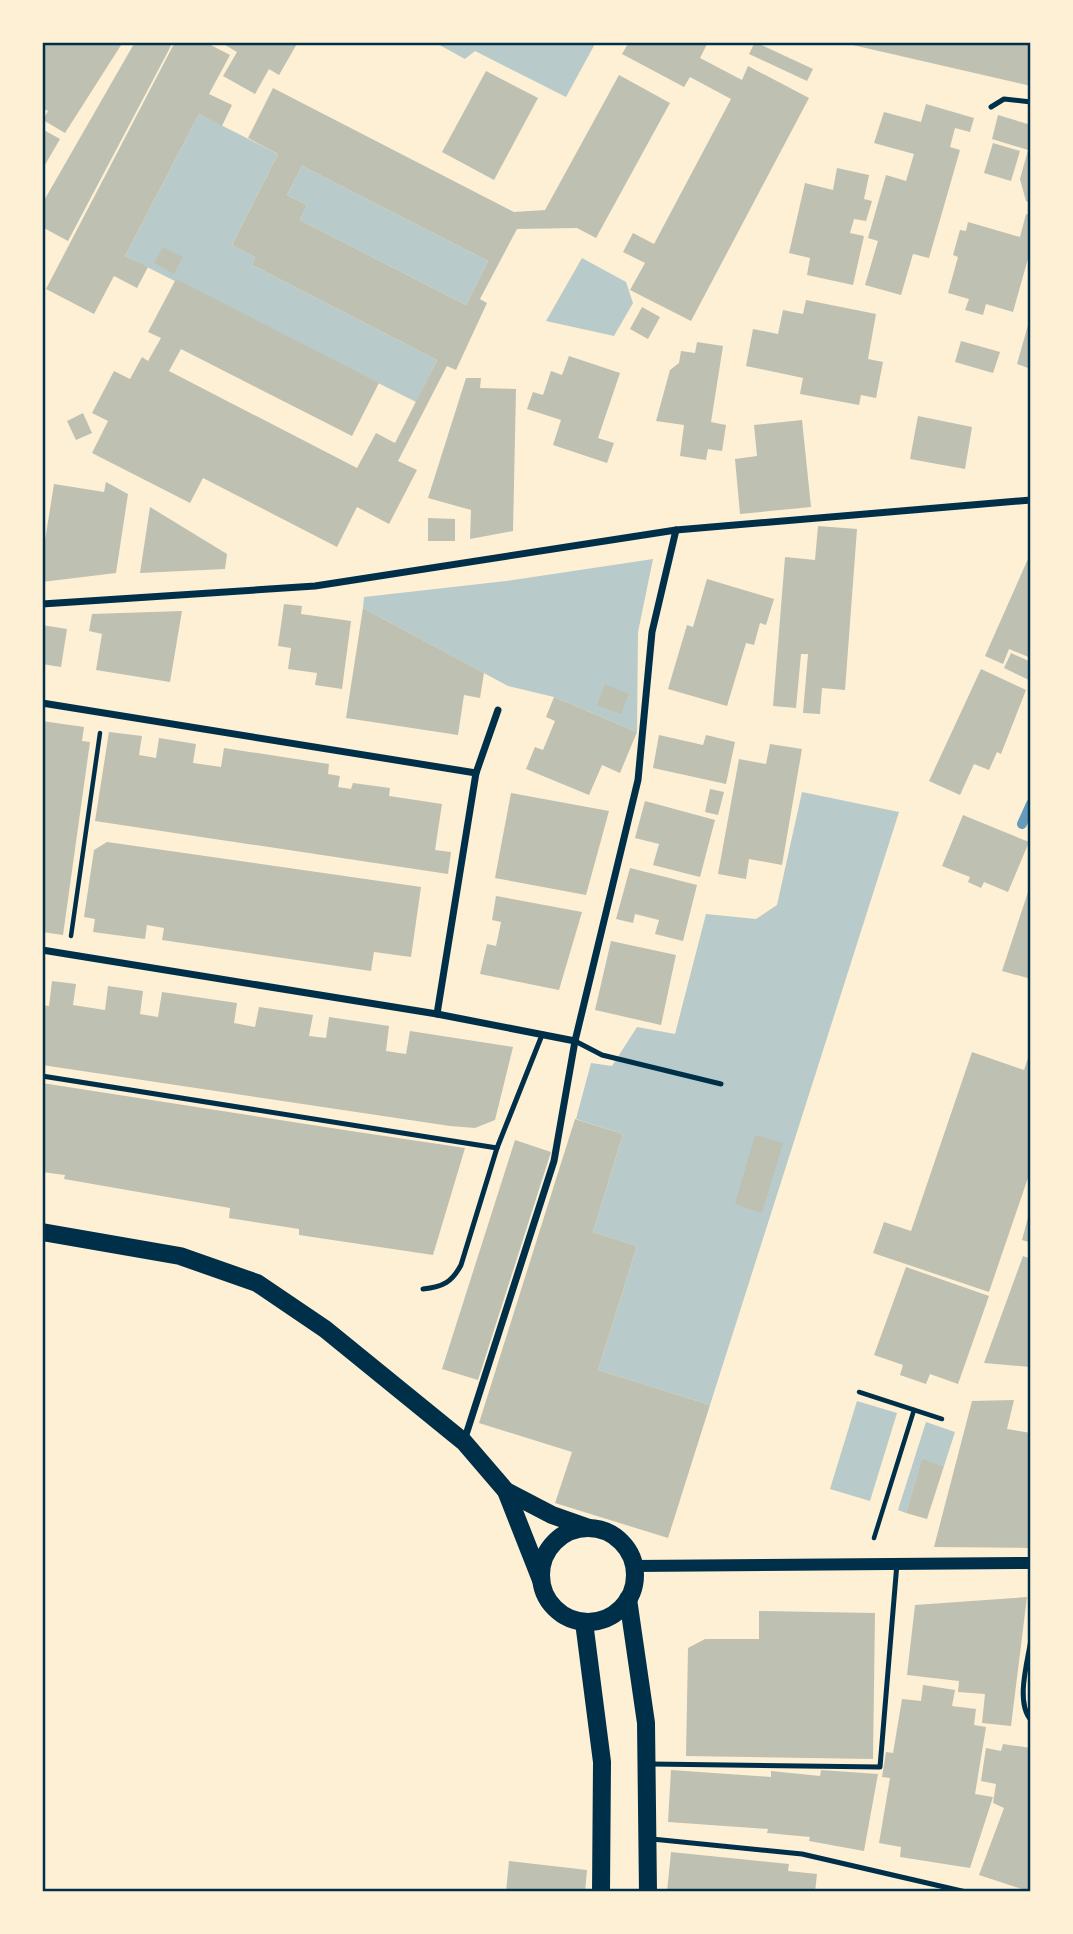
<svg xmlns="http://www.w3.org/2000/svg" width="1073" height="1934" font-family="'Sofia Sans Condensed',sans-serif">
	<rect width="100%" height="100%" fill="#fdf0d5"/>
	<!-- green -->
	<g fill="#b9caca">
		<polygon points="434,42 596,42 566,97 475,51 465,59"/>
		<polygon points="199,114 278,154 232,245 255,257 252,265 437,360 416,402 125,256"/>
		<polygon points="302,166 488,261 466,305 300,220 307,205 287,195"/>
		<polygon points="582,258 626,282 633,303 614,336 546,321"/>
		<polygon points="653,559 638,632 637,732 554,697 508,686 363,608 364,597 506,581"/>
		<polygon points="802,792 899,812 710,1405 598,1370 637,1246 593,1232 623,1134 576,1119 591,1063 612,1066 637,1027 675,1034 706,914 756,919 777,905"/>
		<polygon points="857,1401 897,1413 870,1501 830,1489"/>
		<polygon points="926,1422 955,1432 944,1466 922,1460 906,1513 898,1510"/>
	</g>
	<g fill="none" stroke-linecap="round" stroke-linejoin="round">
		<!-- stream -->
		<polyline stroke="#669bbc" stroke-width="10" points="1022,824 1031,804"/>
	</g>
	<!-- building -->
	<g fill="#bec0b2" fill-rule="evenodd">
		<polygon points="42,42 123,42 65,133 43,120 48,111 42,108"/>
		<polygon points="135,42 173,42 68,241 42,227 42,204"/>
		<polygon points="175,42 205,42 230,55 209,94 232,105 222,126 199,114 125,256 148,267 137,288 114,276 94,314 46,289"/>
		<polygon points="220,42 298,42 279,75 269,69 255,94 223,76 237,52"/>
		<polygon points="629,42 708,42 700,58 742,80 748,66 809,98 691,321 630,290 645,263 623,252 633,233 654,244 731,99 690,77 684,87 622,54"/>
		<polygon points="755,42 813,69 807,81 749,54"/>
		<polygon points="1031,42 1031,86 844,43 844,42"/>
		<polygon points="486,71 538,98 494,180 442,152"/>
		<path d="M619,75l51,28 -74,135 -19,-10 -60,1 -37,70 7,4 -31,67 -9,-4 -49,95 19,9 -28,54 -32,-17 -20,40 -134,-69 -13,25 -98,-50 16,-32 -16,-8 22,-42 16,8 12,-22 6,4 13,-23 -13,-6 28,-53 203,104 -27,53 -171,-87 -12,22 188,97 19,-35 19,10 42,-83 -185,-95 3,-8 -23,-12 46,-91 -30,-16 25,-50 241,124 31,-2zM302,166l186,95 -22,44 -166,-85 7,-15 -20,-10z"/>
		<polygon points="926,104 974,118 970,132 955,128 950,147 960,150 929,258 913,254 901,295 865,285 878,241 868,238 886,175 906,181 914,154 874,143 884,112 921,122"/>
		<polygon points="998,115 1031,125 1031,203 1026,201 1020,179 1028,150 992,139"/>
		<polygon points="42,129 60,139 42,170"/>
		<polygon points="993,143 1020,151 1011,181 984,173"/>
		<polygon points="837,168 869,175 864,199 872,201 866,221 854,219 850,233 864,236 853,285 807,275 810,258 789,253 805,183 833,190"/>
		<polygon points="1026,214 1031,215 1031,248 1013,312 986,304 983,315 965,310 969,299 948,293 958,257 953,255 960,230 966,231 968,222 1020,237"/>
		<polygon points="163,247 183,257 174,274 154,263"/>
		<polygon points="806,300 876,314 868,359 883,362 876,398 861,395 859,405 800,394 803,378 746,366 753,329 778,334 783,310 803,314"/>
		<polygon points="642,307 660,317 648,339 630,329"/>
		<polygon points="1030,318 1031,318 1031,369 1017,364"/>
		<polygon points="961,341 1000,352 993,373 955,362"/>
		<polygon points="697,342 723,346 711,422 726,425 722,451 708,449 706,460 680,456 684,425 656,421 670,370 679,363 681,351 695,353"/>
		<polygon points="569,356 620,373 598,438 614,443 607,463 553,445 561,420 527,409 533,392 543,395 551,371 562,375"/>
		<polygon points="466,378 481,378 480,388 516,389 513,531 470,539 471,510 428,498"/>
		<polygon points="83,413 92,433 76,440 67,421"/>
		<polygon points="918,416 972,427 965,469 910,459"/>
		<polygon points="802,420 811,507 740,514 735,459 757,456 754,425"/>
		<polygon points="106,482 128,494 116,573 42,582 42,559 54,484 104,492"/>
		<polygon points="150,507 227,554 225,569 140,573"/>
		<polygon points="428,518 455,519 455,541 428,541"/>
		<polygon points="818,526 857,529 845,690 822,688 820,714 803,713 808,654 801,654 796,708 773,706 785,557 815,560"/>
		<polygon points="1031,552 1031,658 1009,649 1003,664 985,656"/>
		<polygon points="707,579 774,599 766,625 760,623 754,645 746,643 727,706 668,689 687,625 693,627"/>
		<polygon points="284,604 302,606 301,614 351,621 342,689 315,685 317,673 288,669 291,648 278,646"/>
		<polygon points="363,608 484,673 480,698 464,695 458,735 346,718"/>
		<polygon points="182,611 170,682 96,670 102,634 89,631 92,614"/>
		<polygon points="42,625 67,629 61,667 42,664"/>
		<polygon points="1011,653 1031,662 1031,681 1004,668"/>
		<polygon points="981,669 1026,690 1001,754 997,752 989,770 974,764 960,795 929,781"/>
		<polygon points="605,684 629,694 621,714 597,705"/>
		<polygon points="554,697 637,732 620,773 602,765 589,795 526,769 535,747 543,750 555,721 546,717"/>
		<polygon points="42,721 84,727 82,741 90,742 63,935 42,932"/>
		<polygon points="109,732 142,736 139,755 156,758 159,738 196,744 193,763 221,767 224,748 309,761 329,764 328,774 340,776 338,787 351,789 353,783 390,788 389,796 442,804 435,850 451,852 448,874 95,821"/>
		<polygon points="659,735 703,745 706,735 735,742 726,784 653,768"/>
		<polygon points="770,744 802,749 782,865 749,859 746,879 718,874 739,759 766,764"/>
		<polygon points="710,789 724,792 718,815 705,812"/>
		<polygon points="511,793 609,811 586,895 495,878"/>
		<polygon points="645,801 715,820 700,877 653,865 659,844 635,838"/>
		<polygon points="963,815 1029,842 1008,892 984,882 981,888 968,882 970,877 942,866"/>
		<polygon points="107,842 421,887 411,957 374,952 371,971 162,940 164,928 147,925 145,939 93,932 95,919 84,917 94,850"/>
		<polygon points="630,868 697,885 683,941 655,934 659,920 635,914 633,923 616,919"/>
		<polygon points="1031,883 1031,979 1002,971"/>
		<polygon points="496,896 582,912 559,990 480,974 487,944 496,946 501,922 492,920"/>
		<polygon points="611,941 676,955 661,1025 595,1010"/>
		<polygon points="52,981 76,984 73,1005 105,1010 108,986 143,991 140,1014 158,1017 162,992 237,1003 234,1023 255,1027 259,1007 313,1015 309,1036 326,1038 329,1017 389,1026 386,1051 406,1054 410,1031 513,1047 495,1120 475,1128 450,1126 42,1065 42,1005 49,1006"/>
		<polygon points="1031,1049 1031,1169 989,1292 873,1253 884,1222 911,1231 972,1052 1024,1070"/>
		<polygon points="42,1083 351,1131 465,1148 433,1255 299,1235 299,1229 229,1218 230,1208 64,1179 65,1175 42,1172"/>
		<polygon points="575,1119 623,1134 593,1232 637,1246 598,1370 710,1405 668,1538 555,1503 572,1452 479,1423"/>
		<polygon points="755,1135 783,1143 762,1213 735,1204"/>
		<polygon points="515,1140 551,1152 478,1380 442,1369"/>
		<polygon points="1030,1210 1031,1210 1031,1243 1022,1240"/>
		<polygon points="1023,1256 1031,1259 1031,1367 984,1363"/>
		<polygon points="906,1267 989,1296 958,1384 930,1374 926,1384 900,1375 903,1365 874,1355"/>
		<polygon points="1014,1400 1007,1429 1031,1433 1031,1548 934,1547 972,1401"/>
		<polygon points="922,1459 944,1466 927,1519 906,1513"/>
		<polygon points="1027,1597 1011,1726 982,1723 985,1694 958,1692 959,1681 907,1675 915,1605"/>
		<polygon points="759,1611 875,1613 873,1759 686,1756 688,1648 705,1639 759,1639"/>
		<polygon points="923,1685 955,1690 952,1706 976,1709 974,1725 986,1727 975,1794 993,1797 970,1868 900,1857 901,1847 879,1843 890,1778 882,1777 886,1752 893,1753 902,1699 921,1701"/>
		<polygon points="1003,1744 1031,1748 1031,1892 979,1875 1004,1808 993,1803 996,1784 981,1781 986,1748 1001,1751"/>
		<polygon points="671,1770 771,1777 771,1771 820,1776 821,1770 878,1774 864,1851 809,1841 810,1837 767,1833 768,1829 668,1822"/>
		<polygon points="671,1852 789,1864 788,1871 817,1874 815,1892 667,1892"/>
		<polygon points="509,1861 587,1870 585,1892 506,1892"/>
	</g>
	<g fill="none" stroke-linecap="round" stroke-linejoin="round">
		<!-- path -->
		<g stroke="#003049" stroke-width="4.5">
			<polyline points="71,936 100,733"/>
			<polyline points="859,1392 942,1419"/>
			<polyline points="874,1538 914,1410"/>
		</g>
		<!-- service -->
		<g stroke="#003049" stroke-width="5">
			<polyline points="991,107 1004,99 1031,102"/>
			<polyline points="575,1041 602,1055 721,1084"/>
			<polyline points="42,1076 497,1148"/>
			<path d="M423,1289c20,-2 29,-7 38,-24l36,-117 45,-113"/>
			<path d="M1031,1639c-3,22 -16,63 0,81"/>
			<polyline points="651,1764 880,1767 897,1563"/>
			<polyline points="652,1839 802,1854 966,1892"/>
		</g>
		<!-- minor -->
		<g stroke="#003049" stroke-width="7">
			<polyline points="42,604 315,586 676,530 1031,500"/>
			<polyline points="42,703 476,773 498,710"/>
			<polyline points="42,950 437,1014 575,1041"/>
			<polyline points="437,1014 476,773"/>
			<polyline points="464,1441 554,1161 575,1041 638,780 652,632 676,530"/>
		</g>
		<!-- tertiary -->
		<polyline stroke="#003049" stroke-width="12" points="633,1566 1031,1563"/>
		<!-- primary -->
		<g stroke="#003049" stroke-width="18">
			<polyline points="42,1232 180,1256 257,1283 325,1329 464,1442 506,1491 541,1580"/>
			<polyline points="506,1491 552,1515 589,1528"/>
			<circle cx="588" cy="1575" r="47"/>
			<polyline points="628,1599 646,1723 648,1892"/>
			<polyline points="584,1622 602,1762 601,1892"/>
		</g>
	</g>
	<!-- border -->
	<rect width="1073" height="1934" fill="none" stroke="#fdf0d5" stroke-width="88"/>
	<rect x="44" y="44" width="985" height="1846" fill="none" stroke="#003049" stroke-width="2.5"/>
</svg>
